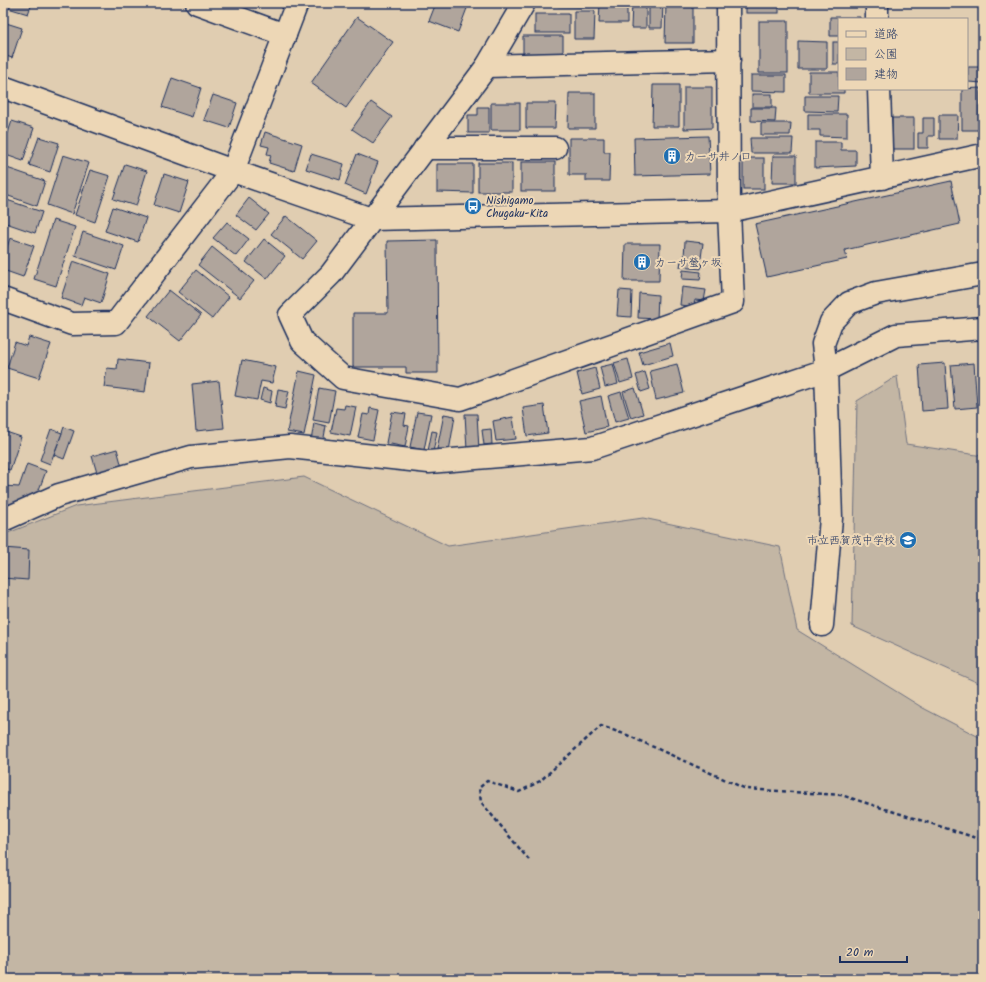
<svg xmlns="http://www.w3.org/2000/svg" width="986" height="982" font-family="Kalam,'Klee One',sans-serif">
	<rect width="100%" height="100%" fill="#e0cdb1"/>
	<filter id="ink" filterUnits="userSpaceOnUse"><feTurbulence type="fractalNoise" baseFrequency=".025" numOctaves="2"/><feDisplacementMap in="SourceGraphic" scale="8" xChannelSelector="R" yChannelSelector="G"/><feConvolveMatrix kernelMatrix="1 2 1 2 8 2 1 2 1" color-interpolation-filters="sRGB"/></filter>
	<g filter="url(#ink)">
		<!-- green -->
		<g fill="#c3b6a4" stroke="#6f7281">
			<polygon points="897,376 906,444 983,456 983,685 852,626 857,401"/>
			<polygon points="304,477 448,546 643,518 780,547 797,630 923,708 983,739 983,979 3,979 3,535 76,506"/>
		</g>
		<!-- building -->
		<g fill="#b0a59c" stroke="#1b2f5e">
			<polygon points="10,3 32,3 28,14 8,8"/>
			<polygon points="436,3 469,3 458,32 429,21"/>
			<polygon points="558,3 591,3 591,7 558,6"/>
			<polygon points="600,3 627,3 627,23 599,23"/>
			<polygon points="632,3 646,3 646,28 631,28"/>
			<polygon points="649,3 663,3 662,28 649,28"/>
			<polygon points="666,3 693,3 693,43 665,43"/>
			<rect x="746" y="3" width="33" height="10"/>
			<polygon points="574,11 595,11 594,39 574,39"/>
			<rect x="535" y="14" width="34" height="19"/>
			<polygon points="357,17 393,42 346,108 311,83"/>
			<polygon points="830,17 860,17 860,19 839,19 839,36 830,36"/>
			<rect x="759" y="21" width="29" height="52"/>
			<polygon points="3,22 22,28 12,58 3,55"/>
			<polygon points="523,36 563,36 563,55 523,54"/>
			<polygon points="798,41 827,42 827,69 798,69"/>
			<rect x="833" y="42" width="6" height="22"/>
			<polygon points="968,67 983,67 983,83 968,82"/>
			<polygon points="809,72 839,72 839,89 844,89 844,93 809,93"/>
			<polygon points="751,75 786,75 786,92 751,91"/>
			<polygon points="172,78 201,88 192,117 162,107"/>
			<polygon points="653,85 679,85 679,126 652,126"/>
			<polygon points="684,87 712,87 712,128 684,129"/>
			<polygon points="980,88 979,130 962,130 962,89"/>
			<polygon points="569,93 595,93 595,128 568,128"/>
			<rect x="752" y="94" width="20" height="13"/>
			<polygon points="213,95 237,103 229,128 204,120"/>
			<polygon points="805,96 838,96 837,112 805,111"/>
			<polygon points="371,102 392,117 373,143 352,129"/>
			<rect x="491" y="103" width="29" height="27"/>
			<polygon points="526,103 556,103 555,128 526,128"/>
			<polygon points="478,107 489,107 489,133 468,133 468,115 478,115"/>
			<polygon points="751,108 776,108 775,122 751,121"/>
			<polygon points="808,114 847,114 847,137 820,136 820,130 808,130"/>
			<polygon points="939,115 958,115 957,139 939,139"/>
			<rect x="892" y="118" width="22" height="31"/>
			<polygon points="923,118 934,118 934,136 928,136 928,148 918,148 918,133 923,133"/>
			<polygon points="12,121 34,128 23,161 3,154 3,147"/>
			<polygon points="761,123 791,123 790,135 761,135"/>
			<polygon points="265,132 302,144 294,171 269,163 271,155 267,154 269,147 261,145"/>
			<polygon points="708,136 710,174 635,176 634,138"/>
			<polygon points="39,137 59,143 50,172 29,165"/>
			<polygon points="569,138 604,138 604,152 610,152 609,181 586,181 586,175 569,175"/>
			<polygon points="750,138 793,138 792,153 751,153"/>
			<polygon points="815,142 841,142 841,150 856,150 856,166 815,168"/>
			<polygon points="311,154 344,164 340,180 306,169"/>
			<polygon points="357,154 378,162 366,194 345,185"/>
			<polygon points="63,155 89,163 72,214 47,205"/>
			<polygon points="773,156 796,156 796,183 772,183"/>
			<rect x="743" y="158" width="21" height="31"/>
			<rect x="521" y="162" width="34" height="29"/>
			<rect x="478" y="163" width="34" height="29"/>
			<polygon points="125,164 147,171 136,206 113,199"/>
			<polygon points="437,164 473,164 473,193 437,192"/>
			<polygon points="7,168 45,181 37,206 3,194 3,181"/>
			<polygon points="90,170 110,176 95,222 75,215"/>
			<polygon points="164,174 189,182 179,213 154,205"/>
			<polygon points="951,181 960,224 845,250 847,259 767,277 755,224"/>
			<polygon points="249,198 269,214 256,230 236,215"/>
			<polygon points="4,199 42,212 35,233 3,222"/>
			<polygon points="113,207 146,218 138,242 105,231"/>
			<polygon points="286,216 317,241 302,259 271,234"/>
			<polygon points="53,220 75,227 56,286 34,279"/>
			<polygon points="227,222 249,239 236,256 213,238"/>
			<polygon points="83,232 124,246 116,270 75,256"/>
			<polygon points="10,238 34,246 23,277 3,270 3,260"/>
			<polygon points="264,239 285,256 267,279 246,262"/>
			<polygon points="437,240 438,373 406,373 406,367 353,367 353,313 388,313 387,241"/>
			<polygon points="685,241 703,243 701,258 684,257"/>
			<polygon points="625,244 660,244 659,281 624,281"/>
			<polygon points="212,247 254,281 240,298 198,265"/>
			<polygon points="681,260 702,262 701,269 680,267"/>
			<polygon points="73,261 110,274 101,303 84,297 81,305 61,298"/>
			<polygon points="196,270 229,297 212,319 178,292"/>
			<polygon points="683,270 701,272 700,280 682,279"/>
			<polygon points="682,287 706,290 704,301 695,300 694,307 680,305"/>
			<polygon points="169,290 201,315 180,341 148,316"/>
			<polygon points="619,290 632,291 631,317 617,316"/>
			<polygon points="639,293 658,295 657,319 638,318"/>
			<polygon points="29,337 51,344 39,378 7,368 15,342 26,346"/>
			<polygon points="670,343 673,356 643,365 639,352"/>
			<polygon points="118,359 149,363 145,392 104,387 107,368 117,369"/>
			<polygon points="628,359 633,379 620,383 614,363"/>
			<polygon points="242,360 276,367 272,383 261,381 257,400 235,396"/>
			<polygon points="945,363 948,409 922,411 919,365"/>
			<polygon points="974,363 977,407 955,409 951,365"/>
			<polygon points="613,364 618,384 605,387 600,367"/>
			<polygon points="677,364 684,393 656,400 650,371"/>
			<polygon points="595,368 600,389 582,394 577,373"/>
			<polygon points="299,371 316,375 304,435 287,432"/>
			<polygon points="645,372 650,389 641,392 636,375"/>
			<polygon points="219,381 224,428 196,431 192,384"/>
			<polygon points="263,388 272,391 270,403 260,400"/>
			<polygon points="319,388 335,391 329,423 313,420"/>
			<polygon points="635,388 643,414 631,418 623,392"/>
			<polygon points="278,389 289,391 285,409 275,407"/>
			<polygon points="621,392 629,418 615,422 608,396"/>
			<polygon points="601,396 607,427 586,432 579,401"/>
			<polygon points="345,405 356,407 350,436 331,432 336,408 344,409"/>
			<polygon points="544,405 548,433 527,436 523,408"/>
			<polygon points="370,408 379,410 373,440 358,437 363,414 369,415"/>
			<polygon points="392,412 406,414 404,425 409,426 405,447 386,443"/>
			<polygon points="417,412 431,414 424,450 410,447"/>
			<polygon points="444,414 455,416 449,451 437,449"/>
			<polygon points="465,414 477,414 479,450 467,450"/>
			<polygon points="513,417 516,439 496,441 493,421"/>
			<polygon points="314,423 326,426 323,443 311,441"/>
			<polygon points="64,427 74,431 64,459 54,455"/>
			<polygon points="51,429 62,433 50,464 40,460"/>
			<polygon points="491,429 492,444 484,445 482,430"/>
			<polygon points="3,431 21,437 10,470 3,468"/>
			<polygon points="432,431 437,432 433,452 428,451"/>
			<polygon points="117,449 122,467 97,473 92,456"/>
			<polygon points="27,464 46,471 37,495 3,507 3,486 19,487"/>
			<polygon points="3,548 29,550 28,580 3,578"/>
		</g>
		<g fill="none" stroke-linecap="round" stroke-linejoin="round">
			<defs>
				<g id="minor">
					<polyline points="197,3 285,35"/>
					<polyline points="524,3 487,66 331,274 290,315 302,341 343,378 460,399 733,302 729,211 728,3"/>
					<polyline points="877,3 877,19"/>
					<polyline points="487,66 729,60"/>
					<polyline points="3,87 233,171 371,219 729,211 983,155"/>
					<polyline points="879,89 882,178"/>
					<polyline points="425,148 555,148"/>
					<polyline points="3,299 72,324 116,323 233,171 297,3"/>
					<polyline points="3,520 59,495 191,457 290,447 429,462 592,448 826,370 896,335 983,328"/>
					<polyline points="822,625 831,518 826,370 823,344 831,322 849,303 876,293 983,274"/>
				</g>
			</defs>
			<!-- minor casing -->
			<use href="#minor" stroke="#1b2f5e" stroke-width="25"/>
			<!-- path -->
			<polyline stroke="#1b2f5e" stroke-width="2.5" stroke-dasharray="4 3" stroke-linecap="butt" points="529,860 481,802 479,788 487,781 519,792 540,781 601,726 627,735 746,789 841,795 983,840"/>
			<!-- minor -->
			<use href="#minor" stroke="#edd7b6" stroke-width="22"/>
		</g>
	</g>
	<!-- icons -->
	<defs>
		<symbol id="building-disc" viewBox="-11 -11 22 22"><circle r="9.5" fill="#1f6fb2" stroke="#edd7b6"/><path d="M-4-6H4V6H1V3H-1V6H-4ZM-2.5-4.3h1.7v1.8h-1.7ZM.8-4.3h1.7v1.8H.8ZM-2.5-1h1.7V.8h-1.7ZM.8-1h1.7V.8H.8Z" fill="#fff"/></symbol>
		<symbol id="bus-disc" viewBox="-11 -11 22 22"><circle r="9.5" fill="#1f6fb2" stroke="#edd7b6"/><path d="M-5-6H5V4H4V6H2V4H-2V6H-4V4H-5ZM-3.5-4V0h7V-4ZM-3.5 1.2v1.5H-2V1.2ZM2 1.2v1.5H3.5V1.2Z" fill="#fff"/></symbol>
		<symbol id="school-disc" viewBox="-11 -11 22 22"><circle r="9.5" fill="#1f6fb2" stroke="#edd7b6"/><path d="M0-5L7-2L0 1L-7-2ZM-4 1L0 2.5L4 1V4Q0 6-4 4Z" fill="#fff"/></symbol>
	</defs>
	<g fill-rule="evenodd">
		<use href="#building-disc" x="662" y="146" width="20" height="20"/>
		<use href="#bus-disc" x="463" y="196" width="20" height="20"/>
		<use href="#building-disc" x="632" y="252" width="20" height="20"/>
		<use href="#school-disc" x="898" y="530" width="20" height="20"/>
	</g>
	<g text-anchor="middle" stroke-width="4" stroke-linejoin="round" paint-order="stroke">
		<!-- poi labels -->
		<g font-size="11" fill="#1b2f5e" stroke="#edd7b6" text-anchor="start">
			<text x="685" y="160">カーサ井ノ口</text>
			<text x="486" y="204">Nishigamo<tspan x="486" dy="13">Chugaku-Kita</tspan></text>
			<text x="655" y="266">カーサ螢ヶ坂</text>
			<text x="895" y="544" text-anchor="end">市立西賀茂中学校</text>
		</g>
	</g>
	<!-- margin -->
	<rect width="986" height="982" fill="none" stroke="#edd7b6" stroke-width="16"/>
	<rect x="8" y="8" width="970" height="966" fill="none" stroke="#1b2f5e" stroke-width="1.5" filter="url(#ink)"/>
	<!-- legend -->
	<rect x="838" y="18" width="130" height="72" fill="#edd7b6" stroke="#999493"/>
	<rect x="846" y="31" width="20" height="6" fill="#edd7b6" stroke="#999493"/>
	<text x="874" y="38" font-size="12" fill="#1b2f5e">道路</text>
	<rect x="846" y="48" width="20" height="12" fill="#c3b6a4" stroke="#999493"/>
	<text x="874" y="58" font-size="12" fill="#1b2f5e">公園</text>
	<rect x="846" y="68" width="20" height="12" fill="#b0a59c" stroke="#999493"/>
	<text x="874" y="78" font-size="12" fill="#1b2f5e">建物</text>
	<!-- scale -->
	<path d="M840 956v6h67v-6" fill="none" stroke="#1b2f5e" stroke-width="2"/>
	<text x="846" y="956" font-size="12" fill="#1b2f5e" stroke="#edd7b6" stroke-width="3" paint-order="stroke">20 m</text>
</svg>
